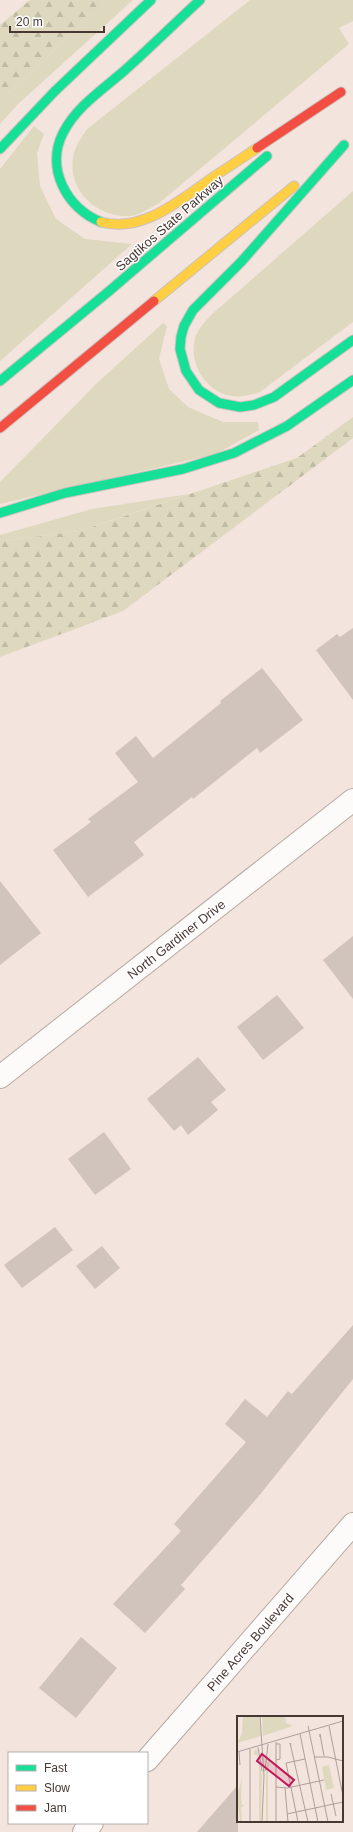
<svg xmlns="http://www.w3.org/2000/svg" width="353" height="1832" font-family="Arial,sans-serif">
	<defs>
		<pattern id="forest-firs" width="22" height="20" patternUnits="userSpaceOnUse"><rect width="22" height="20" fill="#ded9be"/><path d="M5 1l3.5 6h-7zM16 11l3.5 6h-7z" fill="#c0bba4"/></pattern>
	</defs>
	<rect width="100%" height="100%" fill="#f3e4dd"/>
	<!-- green -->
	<g fill="#ded9be">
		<polygon points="108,0 133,0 18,104 0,124 0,101"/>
		<path d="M250,0h103v21l-14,7 10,16 -191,160c-8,3 -19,12 -27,12 -40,3 -72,-36 -53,-73 2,-4 6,-9 8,-13z"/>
		<polygon points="34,126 44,134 37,153 40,186 56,219 85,239 132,244 0,361 0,169"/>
		<path d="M353,191v131l-93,70c-11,4 -22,6 -33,3 -24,-7 -38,-34 -32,-57 3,-9 10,-16 16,-23z"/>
		<polygon points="163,323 167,326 159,359 169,389 188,407 223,422 258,422 259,430 216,454 0,504 0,482 96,384"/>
		<polygon points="189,494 80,531 3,541 0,543 0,535 92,509"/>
	</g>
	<!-- forest -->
	<g fill="url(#forest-firs)">
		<polygon points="30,0 108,0 0,101 0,25"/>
		<polygon points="353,417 353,438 123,611 0,657 0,543 3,541 80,531 297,458"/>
	</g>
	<!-- building -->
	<g fill="#d1c4bd">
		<polygon points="353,628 353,700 316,650 337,634 340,637"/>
		<polygon points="262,668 303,720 260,753 257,748 193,799 192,797 134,842 144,855 88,897 53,850 91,822 88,819 138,782 115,753 136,736 153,758 221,703 220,701"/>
		<polygon points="0,881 41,933 0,965"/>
		<polygon points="353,936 353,999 323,960"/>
		<polygon points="277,995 304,1028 263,1060 237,1027"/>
		<polygon points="198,1057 226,1090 211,1102 218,1110 188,1135 181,1125 174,1131 147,1099"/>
		<polygon points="104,1132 131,1169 95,1195 68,1159"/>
		<polygon points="55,1227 73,1250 22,1288 4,1265"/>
		<polygon points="102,1246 120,1268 95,1289 76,1266"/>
		<polygon points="353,1325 353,1379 258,1497 181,1585 185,1589 145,1633 113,1604 181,1531 174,1524 246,1442 225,1424 245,1399 267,1417 288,1391 292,1394"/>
		<polygon points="81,1637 117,1668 76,1718 39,1688"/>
		<polygon points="238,1785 238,1832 197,1832"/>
	</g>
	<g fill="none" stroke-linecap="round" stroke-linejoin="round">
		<defs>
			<g id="street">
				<polyline points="0,1077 353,800"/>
				<polyline points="147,1760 353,1524"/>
				<polyline points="84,1832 92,1823"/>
			</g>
			<g id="fast">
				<polyline points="344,145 241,262 193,310 184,326 181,337 180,349 186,371 199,390 219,403 240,407 254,405 274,397 353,340"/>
				<polyline points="0,149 55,91 151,0"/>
				<path d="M101,222c-34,-13 -56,-54 -38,-89 13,-26 40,-44 61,-62 26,-23 51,-48 76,-71"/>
				<polyline points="0,381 108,292 267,156"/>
				<polyline points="0,513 65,493 183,469 234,453 287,426 353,380"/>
			</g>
			<g id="slow">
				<path d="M101,222c40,11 77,-20 108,-42 16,-11 32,-21 48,-32"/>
				<polyline points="154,301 294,186"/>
			</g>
			<g id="jam">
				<polyline points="257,148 341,92"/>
				<polyline points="0,428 154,301"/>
			</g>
		</defs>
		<!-- street casing -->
		<use href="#street" stroke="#b6aaa3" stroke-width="24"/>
		<!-- fast casing -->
		<use href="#fast" stroke="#cbc2bf" stroke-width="11"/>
		<!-- slow casing -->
		<use href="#slow" stroke="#cbc2bf" stroke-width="11"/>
		<!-- jam casing -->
		<use href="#jam" stroke="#cbc2bf" stroke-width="11"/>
		<!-- street -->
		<use href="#street" stroke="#fdfbfa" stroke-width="22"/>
		<!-- fast -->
		<use href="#fast" stroke="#16e098" stroke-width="9"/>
		<!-- slow -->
		<use href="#slow" stroke="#ffcf43" stroke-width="9"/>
		<!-- jam -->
		<use href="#jam" stroke="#f24e42" stroke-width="9"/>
	</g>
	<g text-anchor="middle" stroke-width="3" stroke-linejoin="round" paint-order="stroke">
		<!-- street labels -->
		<g font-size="13" fill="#473832" stroke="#fff">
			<text transform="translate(169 223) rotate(-41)" y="5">Sagtikos State Parkway</text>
			<text transform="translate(176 939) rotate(-38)" y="5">North Gardiner Drive</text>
			<text transform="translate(250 1642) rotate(-49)" y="5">Pine Acres Boulevard</text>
		</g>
	</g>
	<!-- overview -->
	<g transform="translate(237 1716)">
		<rect width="106" height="106" fill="#f3e4dd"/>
		<path d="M6,0h16l2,20 -24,7 5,-10zM25,0h23l1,7 7,3 -30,10zM35,31l-4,25v50h-2v-54zM20,33l5,26 -1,47h-2v-55l-2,-12h-3v-5zM5,62l-1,18 1,9h3l-4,3 1,14h-2l-3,-26z" fill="#ded9be"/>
		<path d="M92,49l5,23 -8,2 -4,-23z" fill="#ded9be"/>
		<path fill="none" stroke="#ae9f99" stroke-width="1" d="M23,0l4,60 -2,46M71,10l20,96M92,10l14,70M63,18l18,88M83,21v-3l4,22M39,26v80M39,28h4v15l-4,1M54,30l-1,-3 18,79M21,31l4,24M13,33v73M0,36l106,-31M2,36l1,13M77,41h14l15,4M28,55l3,-27M39,71l11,1 37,-8M48,72l3,34M94,78l5,22M50,98l56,-12M61,106l-12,-59 19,-4"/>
		<path fill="#c2185b" fill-opacity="0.15" stroke="#c2185b" stroke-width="2" d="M25,38l32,26 -5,6 -32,-25z"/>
		<rect width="106" height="106" fill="none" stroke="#473832" stroke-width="2"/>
	</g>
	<!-- legend -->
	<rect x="8" y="1752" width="140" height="72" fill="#ffffff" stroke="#b5afad"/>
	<rect x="16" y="1765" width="20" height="6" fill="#16e098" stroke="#b5afad"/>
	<text x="44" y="1772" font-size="12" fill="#473832">Fast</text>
	<rect x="16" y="1785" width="20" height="6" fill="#ffcf43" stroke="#b5afad"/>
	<text x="44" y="1792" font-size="12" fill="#473832">Slow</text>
	<rect x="16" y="1805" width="20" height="6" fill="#f24e42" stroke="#b5afad"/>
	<text x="44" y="1812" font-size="12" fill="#473832">Jam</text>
	<!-- scale -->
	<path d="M10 26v6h94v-6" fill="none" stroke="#473832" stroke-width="2"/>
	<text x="16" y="26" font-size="12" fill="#473832" stroke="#ffffff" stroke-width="3" paint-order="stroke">20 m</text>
</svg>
